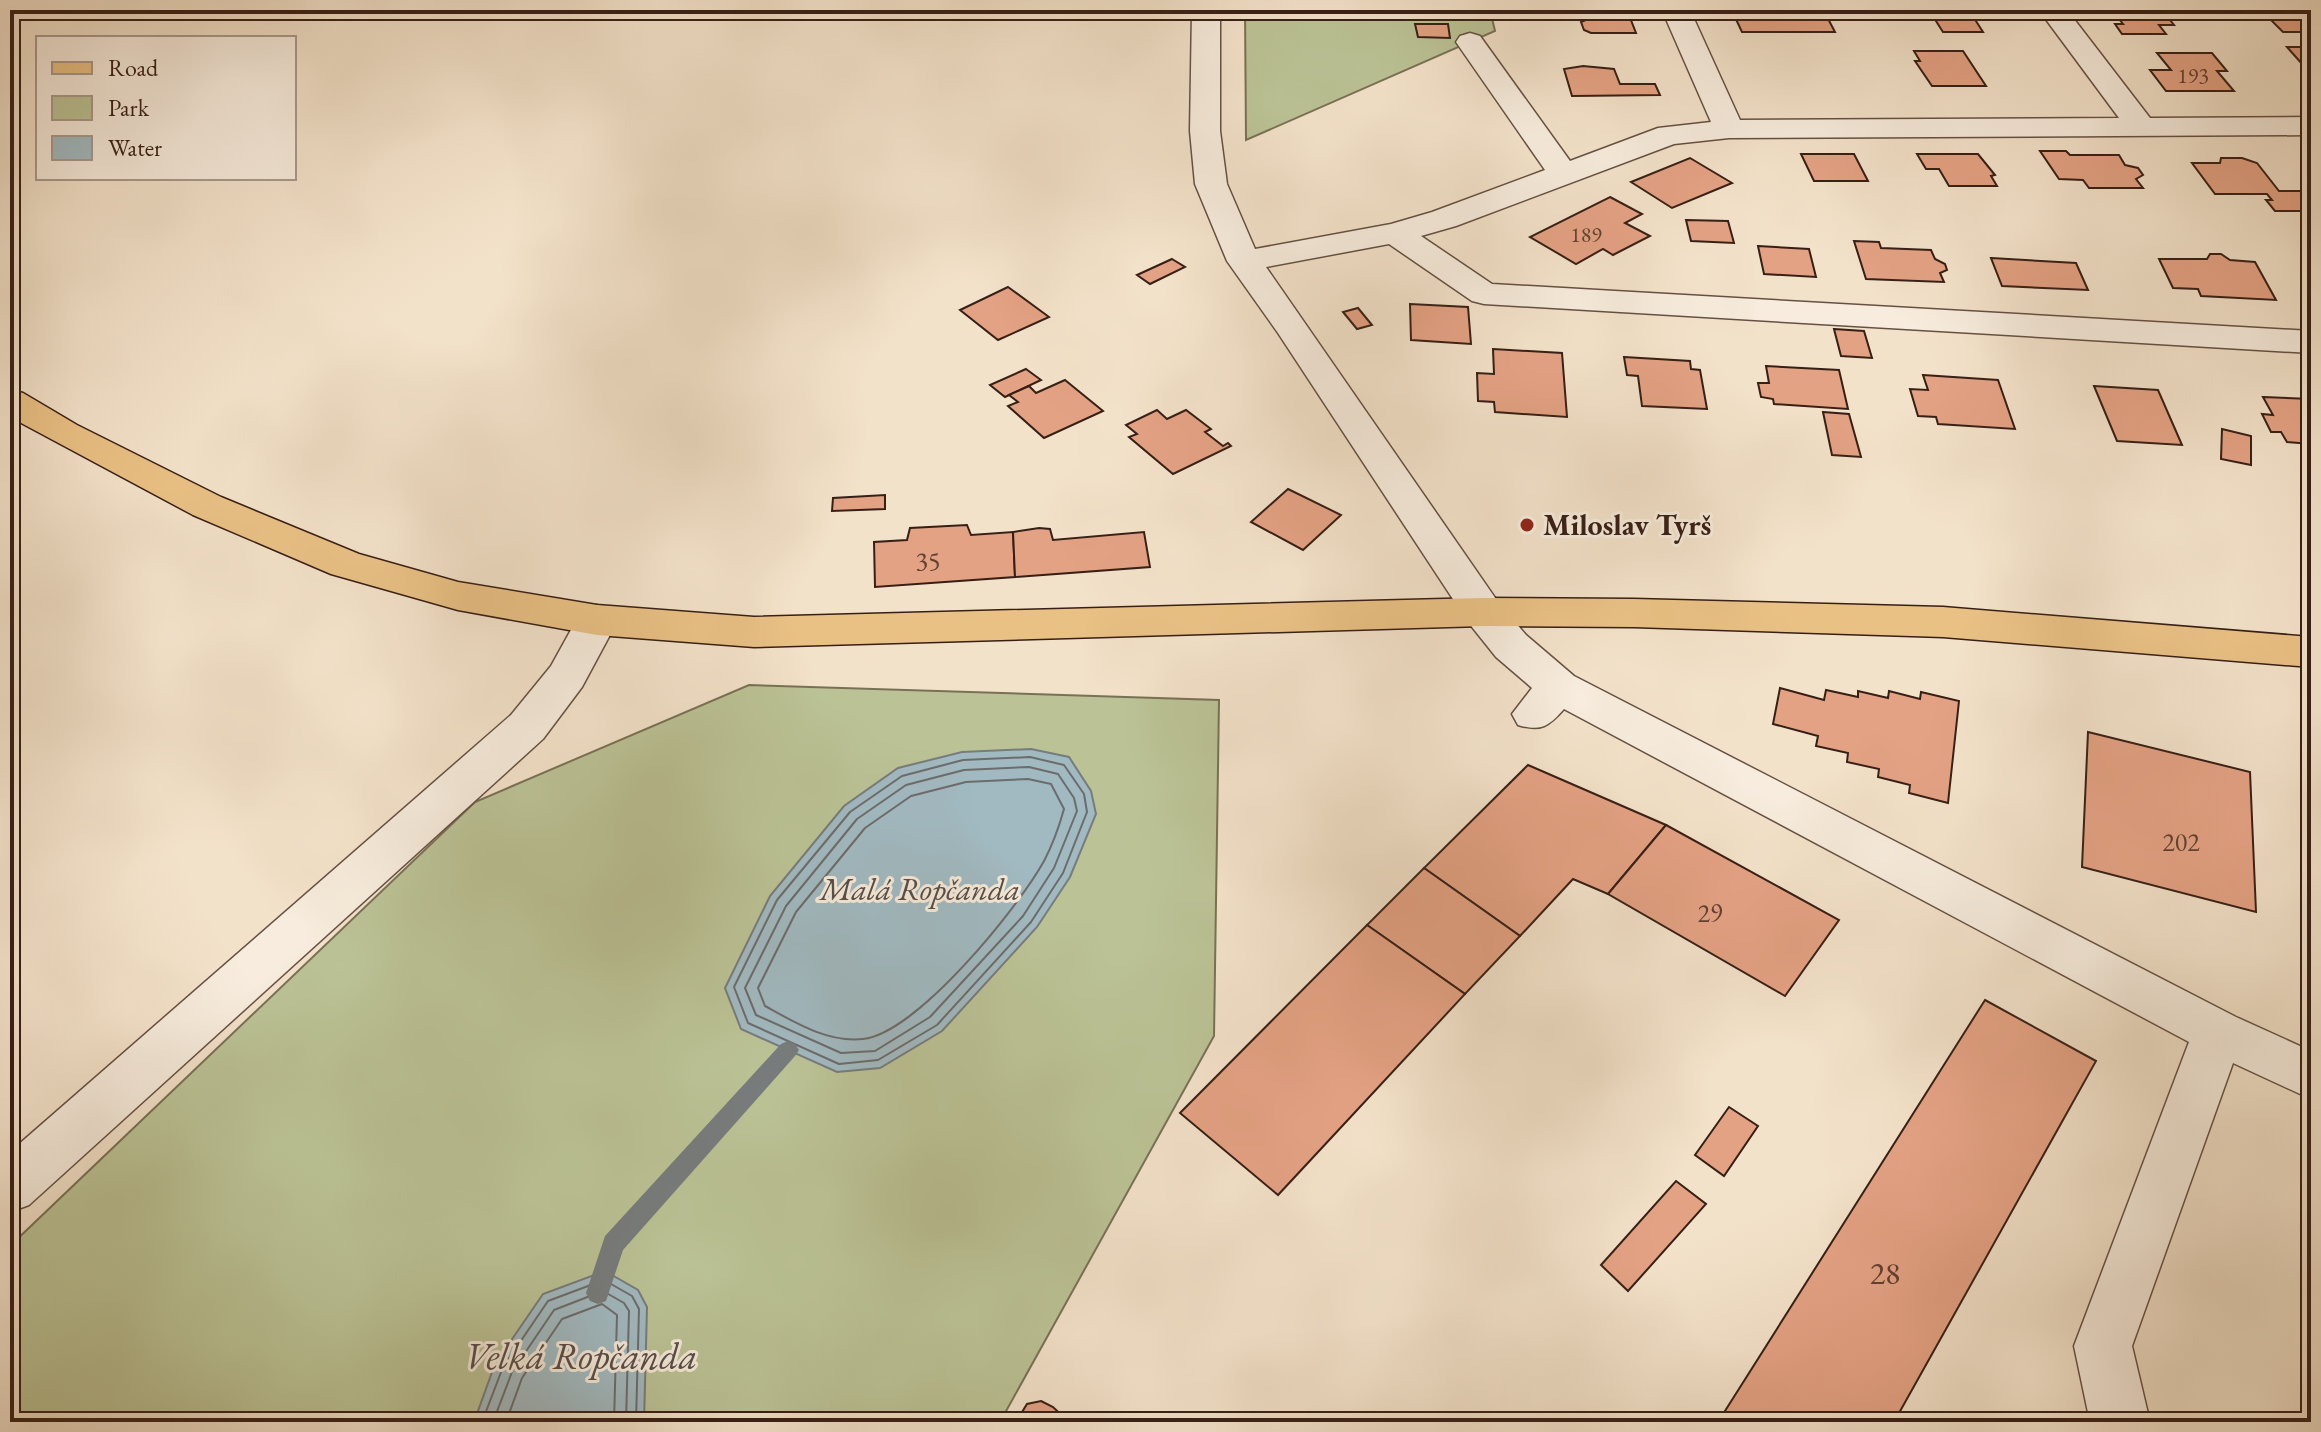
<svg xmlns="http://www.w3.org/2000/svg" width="2321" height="1432" font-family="'EB Garamond',serif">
	<rect width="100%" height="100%" fill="#f3e2ca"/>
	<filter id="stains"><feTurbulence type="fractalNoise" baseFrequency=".0025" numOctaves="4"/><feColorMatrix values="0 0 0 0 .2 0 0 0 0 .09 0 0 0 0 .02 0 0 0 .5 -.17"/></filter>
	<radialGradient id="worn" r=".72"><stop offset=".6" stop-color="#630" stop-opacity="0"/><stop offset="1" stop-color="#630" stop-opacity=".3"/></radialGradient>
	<!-- green -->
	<g fill="#bbc396" stroke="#797156" stroke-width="2">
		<polygon points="1245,10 1490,10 1495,31 1246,140"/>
		<polygon points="749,685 1219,700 1214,1036 1000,1422 10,1422 10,1246 475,802"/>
	</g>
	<!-- water -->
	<g fill="#a1bac2" stroke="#777c7d" stroke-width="2">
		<polygon points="1031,749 1069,757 1091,791 1096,814 1070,877 1037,927 942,1031 880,1068 837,1072 741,1029 725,988 770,896 844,806 898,768 962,752"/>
		<polygon points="605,1271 638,1290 647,1307 644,1422 474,1422 495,1364 543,1294"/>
	</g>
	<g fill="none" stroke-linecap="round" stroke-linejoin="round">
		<!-- shore -->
		<g stroke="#6c6c6c" stroke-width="2">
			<polygon points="1030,757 1064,765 1084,794 1087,812 1063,873 1031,922 937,1025 878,1060 839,1064 748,1023 734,987 777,900 850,812 902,776 963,760"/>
			<polygon points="1029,767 1058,774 1074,798 1077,811 1054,868 1023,916 930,1017 875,1051 841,1053 756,1015 745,988 786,906 857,819 906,785 964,770"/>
			<path d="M1028,779l23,5 13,25c-5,18 -11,35 -20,52 -26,47 -127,172 -181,178 -35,4 -69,-17 -98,-33l-7,-18 38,-76 69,-84 46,-32 55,-14z"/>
			<polyline points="482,1422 503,1367 548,1301 604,1280 632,1296 639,1309 636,1422"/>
			<polyline points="493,1422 512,1372 554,1310 603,1291 624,1303 629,1311 626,1422"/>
			<polyline points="506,1422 522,1378 562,1319 602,1304 617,1315 614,1422"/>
		</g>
		<!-- stream -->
		<polygon fill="#777c7d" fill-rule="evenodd" points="788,1041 795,1044 799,1050 795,1056 623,1250 606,1301 598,1304 590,1301 586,1293 605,1236 781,1044"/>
	</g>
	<!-- building -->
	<g fill="#e4a284" stroke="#371f16" stroke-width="2">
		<polygon points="1583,10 1627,10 1636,33 1591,33 1584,30 1581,22 1586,20"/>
		<polygon points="1763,10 1825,13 1835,32 1742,32 1733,13 1765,13"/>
		<polygon points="1929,10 1981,10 1987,19 1974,18 1983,32 1943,32"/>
		<polygon points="2112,10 2162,10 2174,25 2159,25 2166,34 2122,34 2115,24 2123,24"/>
		<polygon points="2261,10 2311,10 2311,32 2283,32"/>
		<polygon points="1415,24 1448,24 1450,38 1418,37"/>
		<polygon points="2287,47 2311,47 2311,74"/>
		<polygon points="1914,51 1963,51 1986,86 1932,86 1915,61 1920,61"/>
		<polygon points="2157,53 2212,53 2227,71 2217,71 2234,91 2166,91 2150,70 2171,70"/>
		<polygon points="1583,66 1614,69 1620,84 1655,84 1660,95 1572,96 1564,69"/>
		<polygon points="2040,151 2066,151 2070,155 2119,155 2125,165 2138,168 2143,175 2136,179 2143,188 2089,188 2083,180 2059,179"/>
		<polygon points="1801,154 1854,154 1868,181 1814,181"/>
		<polygon points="1917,154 1978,154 1995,175 1991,176 1997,186 1949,186 1939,169 1926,169"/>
		<polygon points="1690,158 1732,183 1672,208 1631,182"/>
		<polygon points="2221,158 2242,158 2257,163 2279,191 2300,191 2311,205 2311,211 2275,211 2266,200 2272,200 2267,194 2215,194 2192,163 2220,163"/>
		<polygon points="1610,197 1642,214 1625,223 1650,236 1613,255 1603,249 1576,264 1530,237"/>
		<polygon points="1686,220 1728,221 1734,243 1691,241"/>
		<polygon points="1854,241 1879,242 1881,248 1931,250 1935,259 1945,264 1947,270 1940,273 1944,282 1866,279"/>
		<polygon points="1758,246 1809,249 1816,277 1764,274"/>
		<polygon points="2210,254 2221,254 2230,260 2255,262 2276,300 2201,296 2198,289 2173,288 2159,259 2207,259"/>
		<polygon points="1991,258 2076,263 2088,290 2002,286"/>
		<polygon points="1172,259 1185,267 1150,284 1137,275"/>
		<polygon points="1008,287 1049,317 998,340 960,310"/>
		<polygon points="1410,304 1468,307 1471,344 1411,340"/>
		<polygon points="1358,308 1372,325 1357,329 1343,312"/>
		<polygon points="1834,329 1864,331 1872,358 1841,356"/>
		<polygon points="1493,349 1562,353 1567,417 1495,412 1494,402 1478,401 1477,373 1494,374"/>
		<polygon points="1624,357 1690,361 1691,369 1700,370 1707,409 1642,406 1638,376 1627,375"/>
		<polygon points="1766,366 1839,370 1848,409 1774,404 1773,399 1761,397 1758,383 1769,383"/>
		<polygon points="1026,369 1041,380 1005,397 990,385"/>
		<polygon points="1923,375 1998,380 2015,429 1938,424 1936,417 1918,416 1910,389 1928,390"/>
		<polygon points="1065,380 1103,411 1044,438 1008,406 1018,402 1009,395 1029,386 1036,393"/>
		<polygon points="2094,386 2158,390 2182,445 2117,441"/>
		<polygon points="2263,397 2311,399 2311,444 2287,442 2281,432 2271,432 2262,414 2273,415"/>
		<polygon points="1157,410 1167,419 1186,410 1211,429 1205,432 1223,446 1228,443 1231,446 1173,474 1129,437 1137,434 1126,425"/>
		<polygon points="1823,412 1849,414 1861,457 1832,455"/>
		<polygon points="2222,429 2251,436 2251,465 2221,459"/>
		<polygon points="1288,489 1341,515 1303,550 1251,522"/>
		<polygon points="885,495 885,509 832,511 833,498"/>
		<polygon points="967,525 971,535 1013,532 1015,577 875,587 874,542 907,540 910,528"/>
		<polygon points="1039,528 1050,529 1053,540 1144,532 1150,567 1015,577 1013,532"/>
		<polygon points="1780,688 1824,700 1826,690 1858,697 1858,691 1888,698 1889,691 1920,699 1921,692 1959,701 1948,803 1909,793 1910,785 1878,777 1879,769 1847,762 1848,753 1816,746 1818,736 1773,724"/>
		<polygon points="2088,732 2250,772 2256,912 2082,867"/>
		<polygon points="1528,765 1666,825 1608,894 1573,879 1520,936 1424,868"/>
		<polygon points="1666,825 1839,920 1785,996 1608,894"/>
		<polygon points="1424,868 1520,936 1465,994 1367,925"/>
		<polygon points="1367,925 1465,994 1278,1195 1180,1113"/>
		<polygon points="1985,1000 2096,1061 1894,1422 1718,1422"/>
		<polygon points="1729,1107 1758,1126 1724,1176 1695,1155"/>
		<polygon points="1676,1181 1706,1204 1628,1291 1601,1265"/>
		<polygon points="1041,1401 1053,1407 1069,1422 1016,1422 1027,1404"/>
	</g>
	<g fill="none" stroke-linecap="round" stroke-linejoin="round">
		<defs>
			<g id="minor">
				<path d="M1192,10h28v121l7,53 28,65 136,-25 41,-12 113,-42 -89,-128 4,-6 10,-3 10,3 90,125 88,-33 53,-6 -49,-112h28l50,110 379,-2 -80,-108h28l83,108 161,-1v18l-582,3 -55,6 -218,82 -35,10 71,48 819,47v22l-827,-49 -12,-3 -83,-57 -123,23 232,335 28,33 48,41 662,341 75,34v48l-78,-36 -101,283 18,76h-60l-16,-76 115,-304 -625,-333c-15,17 -23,23 -46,16l-6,-11 20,-26 -36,-31 -28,-35 -190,-289 -51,-72 -32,-77 -5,-53z"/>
				<polygon points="597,605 612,610 618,620 582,687 543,739 29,1205 10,1212 10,1152 511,715 551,666 582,610"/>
			</g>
			<polygon id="major" points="10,390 23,393 77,425 221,497 359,554 458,582 597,605 754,617 1483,598 1634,599 1943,607 2311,637 2311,667 1943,637 1634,627 1483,626 754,647 597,635 458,610 331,574 193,515 10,417"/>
		</defs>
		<!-- minor casing -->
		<use href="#minor" stroke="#665043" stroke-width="3"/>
		<!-- major casing -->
		<use href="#major" stroke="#371f16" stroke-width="3"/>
		<!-- minor -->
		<use href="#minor" fill="#f7ecdd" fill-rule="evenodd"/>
		<!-- major -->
		<use href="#major" fill="#eac185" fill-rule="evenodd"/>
	</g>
	<!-- markers -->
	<circle fill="#8f2418" stroke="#f7ecdd" stroke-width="3" cx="1527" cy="525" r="8"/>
	<g text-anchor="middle" stroke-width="6" stroke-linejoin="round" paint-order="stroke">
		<!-- far-number labels -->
		<g font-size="22" fill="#624032">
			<text x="2193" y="83">193</text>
			<text x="1586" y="242">189</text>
		</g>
		<!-- number labels -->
		<g font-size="26" fill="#624032">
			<text x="928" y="570">35</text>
			<text x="2181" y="851">202</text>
			<text x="1710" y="922">29</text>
		</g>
		<!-- poi labels -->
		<g font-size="30" font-weight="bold" fill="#371f16" stroke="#f7ecdd" text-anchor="start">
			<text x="1543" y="535">Miloslav Tyrš</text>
		</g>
		<!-- water labels -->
		<g font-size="32" font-style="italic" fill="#574e4a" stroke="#f7ecdd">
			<text x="920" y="900">Malá Ropčanda</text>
		</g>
		<!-- near-number labels -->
		<g font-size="32" fill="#624032">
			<text x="1885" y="1284">28</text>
		</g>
		<!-- near-water labels -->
		<g font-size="38" font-style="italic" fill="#574e4a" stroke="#f7ecdd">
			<text x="581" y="1369">Velká Ropčanda</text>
		</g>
	</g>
	<!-- margin -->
	<rect width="2321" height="1432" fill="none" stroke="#f3e2ca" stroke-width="40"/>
	<rect x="12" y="12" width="2297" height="1408" fill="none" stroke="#371f16" stroke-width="4"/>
	<rect x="20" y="20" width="2281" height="1392" fill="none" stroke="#371f16" stroke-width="2"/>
	<!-- legend -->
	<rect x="36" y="36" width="260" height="144" fill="#f7ecdd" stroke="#aa9a8d" stroke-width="2"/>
	<rect x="52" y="62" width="40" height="12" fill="#eac185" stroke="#aa9a8d" stroke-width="2"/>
	<text x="108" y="76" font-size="24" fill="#371f16">Road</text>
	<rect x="52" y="96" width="40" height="24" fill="#bbc396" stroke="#aa9a8d" stroke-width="2"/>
	<text x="108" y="116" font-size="24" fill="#371f16">Park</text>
	<rect x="52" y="136" width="40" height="24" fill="#a1bac2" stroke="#aa9a8d" stroke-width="2"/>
	<text x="108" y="156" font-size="24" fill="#371f16">Water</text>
	<rect width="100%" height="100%" filter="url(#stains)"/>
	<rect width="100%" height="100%" fill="url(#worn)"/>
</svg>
